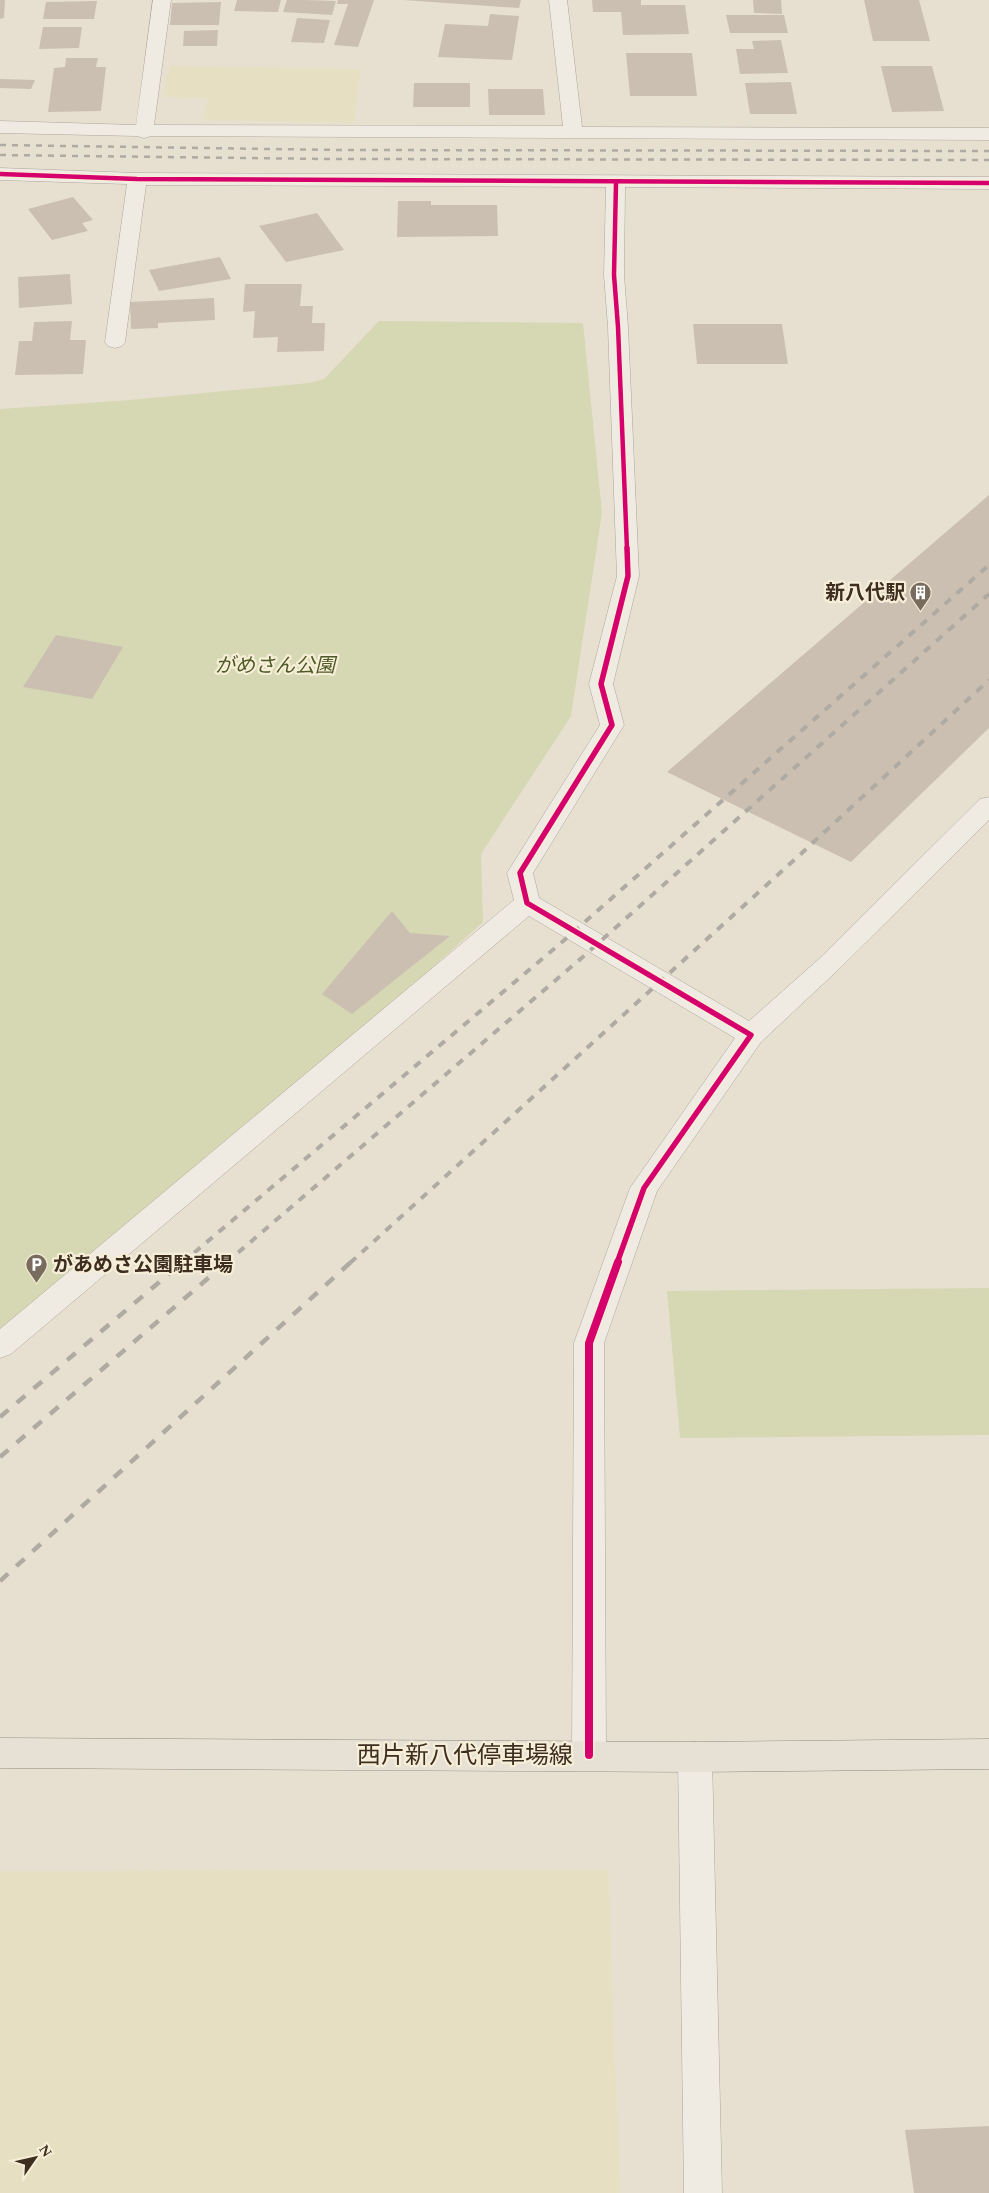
<svg xmlns="http://www.w3.org/2000/svg" width="989" height="2193" font-family="Spectral,'Noto Sans JP',serif">
	<rect width="100%" height="100%" fill="#e7e0d1"/>
	<!-- farmland -->
	<g fill="#e6dfc2">
		<polygon points="170,66 361,69 354,123 203,120 208,98 163,97"/>
		<polygon points="608,1870 620,2193 0,2193 0,1871"/>
	</g>
	<!-- green -->
	<g fill="#d6d7b3">
		<polygon points="379,321 583,323 602,513 571,716 481,854 483,922 148,1223 0,1340 0,409 130,400 309,383 324,379"/>
		<polygon points="989,1288 989,1435 680,1438 667,1291"/>
	</g>
	<!-- building -->
	<g fill="#cbbfb2">
		<polygon points="0,0 5,0 4,18 0,19"/>
		<polygon points="237,0 281,0 278,12 234,11"/>
		<polygon points="287,0 306,0 336,1 332,15 283,12"/>
		<polygon points="338,0 374,0 358,47 334,45 348,4 337,4"/>
		<polygon points="403,0 521,0 519,8"/>
		<polygon points="592,0 641,0 641,5 685,5 689,34 623,35 621,12 593,12"/>
		<polygon points="753,0 781,0 782,14 754,13"/>
		<polygon points="864,0 919,0 930,41 873,41"/>
		<polygon points="97,1 94,19 43,19 46,2"/>
		<polygon points="221,2 219,25 170,25 172,3"/>
		<polygon points="490,14 519,16 512,60 438,57 445,24 488,26"/>
		<polygon points="726,15 784,15 788,33 730,33"/>
		<polygon points="297,18 330,20 324,43 291,42"/>
		<polygon points="43,27 82,27 79,48 39,49"/>
		<polygon points="218,30 217,46 183,46 184,31"/>
		<polygon points="781,40 788,73 740,74 736,49 754,49 752,41"/>
		<polygon points="626,53 692,53 697,96 630,96"/>
		<polygon points="66,58 98,58 96,67 106,67 101,111 48,112 54,68 65,67"/>
		<polygon points="881,66 932,66 944,111 892,112"/>
		<polygon points="0,79 35,80 31,89 0,88"/>
		<polygon points="791,82 797,114 750,114 745,83"/>
		<polygon points="414,83 470,83 470,107 413,107"/>
		<polygon points="488,89 543,89 545,115 489,115"/>
		<polygon points="73,197 93,220 82,223 88,231 52,240 28,209"/>
		<polygon points="398,201 431,201 431,205 497,205 498,236 397,237"/>
		<polygon points="317,213 344,250 286,262 259,226"/>
		<polygon points="220,257 231,279 159,291 149,270"/>
		<polygon points="70,274 72,304 19,308 18,277"/>
		<polygon points="245,284 302,284 300,306 313,306 312,323 325,323 324,351 277,352 278,337 253,338 255,311 243,312"/>
		<polygon points="214,298 215,320 158,323 158,328 131,329 130,302"/>
		<polygon points="72,321 70,340 86,340 83,374 15,375 19,341 32,341 34,322"/>
		<polygon points="693,324 782,324 788,364 697,364"/>
		<polygon points="989,495 989,728 851,862 667,772"/>
		<polygon points="56,635 123,647 92,699 23,687"/>
		<polygon points="392,911 410,933 450,936 352,1014 322,994"/>
		<polygon points="989,2126 989,2193 914,2193 905,2130"/>
	</g>
	<g fill="none" stroke-linecap="round" stroke-linejoin="round">
		<defs>
			<g id="minor">
				<polygon points="153,0 171,0 154,125 563,126 549,0 567,0 582,127 989,128 989,140 151,136 144,138 137,136 0,133 0,121 136,125"/>
				<polygon points="0,168 137,173 989,177 989,189 625,187 624,275 628,327 639,576 613,684 624,725 533,873 539,898 749,1021 820,958 980,799 989,797 989,820 838,970 761,1042 657,1191 604,1343 606,1755 601,1766 589,1770 577,1766 572,1755 574,1343 630,1188 735,1038 529,916 11,1354 0,1358 0,1329 514,900 507,873 600,725 589,684 617,576 608,327 604,275 606,187 146,185 125,342 122,346 115,348 108,346 105,342 127,184 0,180"/>
				<polygon points="695,1742 707,1746 712,1757 722,2193 684,2193 678,1757 683,1746"/>
			</g>
			<polygon id="major" points="0,1738 695,1742 989,1739 989,1769 695,1772 0,1768"/>
		</defs>
		<!-- minor casing -->
		<use href="#minor" stroke="#ada599" stroke-width="1"/>
		<!-- major casing -->
		<use href="#major" stroke="#928b80" stroke-width="1"/>
		<!-- minor -->
		<use href="#minor" fill="#efebe3" fill-rule="evenodd"/>
		<!-- major -->
		<use href="#major" fill="#e6e1d4" fill-rule="evenodd"/>
		<!-- rail-far2 -->
		<g stroke="#afaaa2" stroke-width="2.5" stroke-dasharray="6 6" stroke-linecap="butt">
			<polyline points="0,145 339,150 989,151"/>
			<polyline points="0,155 327,159 989,160"/>
		</g>
		<!-- rail-far1 -->
		<g stroke="#afaaa2" stroke-width="4" stroke-dasharray="8 8" stroke-linecap="butt">
			<polyline points="182,1263 561,943 989,565"/>
			<polyline points="226,1263 585,955 989,594"/>
			<polyline points="350,1263 804,851 989,680"/>
		</g>
		<!-- rail -->
		<g stroke="#afaaa2" stroke-width="4.5" stroke-dasharray="11 11" stroke-linecap="butt">
			<polyline points="0,1417 183,1262"/>
			<polyline points="0,1457 227,1262"/>
			<polyline points="0,1581 351,1262"/>
		</g>
		<defs>
			<g id="cycleway-far2">
				<polyline points="0,174 137,179 989,183"/>
				<polyline points="616,183 614,275 618,327 627,549"/>
			</g>
			<polyline id="cycleway-far1" points="617,1263 644,1188 751,1035 527,903 520,873 612,725 601,684 628,576 627,548"/>
			<polyline id="cycleway" points="589,1755 589,1343 618,1262"/>
		</defs>
		<!-- cycleway-far2 casing -->
		<use href="#cycleway-far2" stroke="#f7eed8" stroke-width="7"/>
		<!-- cycleway-far1 casing -->
		<use href="#cycleway-far1" stroke="#f7eed8" stroke-width="9"/>
		<!-- cycleway casing -->
		<use href="#cycleway" stroke="#f7eed8" stroke-width="11"/>
		<!-- cycleway-far2 -->
		<use href="#cycleway-far2" stroke="#d6006c" stroke-width="4.5"/>
		<!-- cycleway-far1 -->
		<use href="#cycleway-far1" stroke="#d6006c" stroke-width="5.5"/>
		<!-- cycleway -->
		<use href="#cycleway" stroke="#d6006c" stroke-width="8"/>
	</g>
	<!-- icons -->
	<defs>
		<symbol id="building-pin" viewBox="-11 -11 22 30"><path d="M0 17L-7.5 6A9.5 9.5 0 1 1 7.5 6Z" fill="#786c5e" stroke="#f7eed8"/><path d="M-4-6H4V6H1V3H-1V6H-4ZM-2.5-4.3h1.7v1.8h-1.7ZM.8-4.3h1.7v1.8H.8ZM-2.5-1h1.7V.8h-1.7ZM.8-1h1.7V.8H.8Z" fill="#fff"/></symbol>
		<symbol id="parking-pin" viewBox="-11 -11 22 30"><path d="M0 17L-7.5 6A9.5 9.5 0 1 1 7.5 6Z" fill="#786c5e" stroke="#f7eed8"/><path d="M-3.5-5.5H1a3.5 3.5 0 0 1 0 7H-1V5.5H-3.5ZM-1-3.4V-.6H.8a1.4 1.4 0 0 0 0-2.8Z" fill="#fff"/></symbol>
	</defs>
	<g fill-rule="evenodd">
		<use href="#building-pin" x="908" y="580" width="25" height="34"/>
		<use href="#parking-pin" x="24" y="1252" width="25" height="34"/>
	</g>
	<g text-anchor="middle" stroke-width="4.5" stroke-linejoin="round" paint-order="stroke">
		<!-- poi labels -->
		<g font-size="20" font-weight="bold" fill="#3d2e20" stroke="#f7eed8" text-anchor="end">
			<text x="905" y="599">新八代駅</text>
			<text x="53" y="1271" text-anchor="start">があめさ公園駐車場</text>
		</g>
		<!-- park labels -->
		<g font-size="20" font-style="italic" fill="#4d5a26" stroke="#f7eed8">
			<text x="275" y="672">がめさん公園</text>
		</g>
		<!-- near-street labels -->
		<g font-size="24" fill="#3d2e20" stroke="#f7eed8">
			<text x="465" y="1763">西片新八代停車場線</text>
		</g>
	</g>
	<!-- north arrow -->
	<g transform="translate(35 2158) rotate(56)" stroke="#f7eed8" stroke-width="4" paint-order="stroke">
	<path d="M0-4L9 19L0 12L-9 19Z" fill="#3d2e20"/>
	<text y="-8" font-size="14" font-weight="bold" text-anchor="middle" fill="#3d2e20">N</text>
	</g>
</svg>
